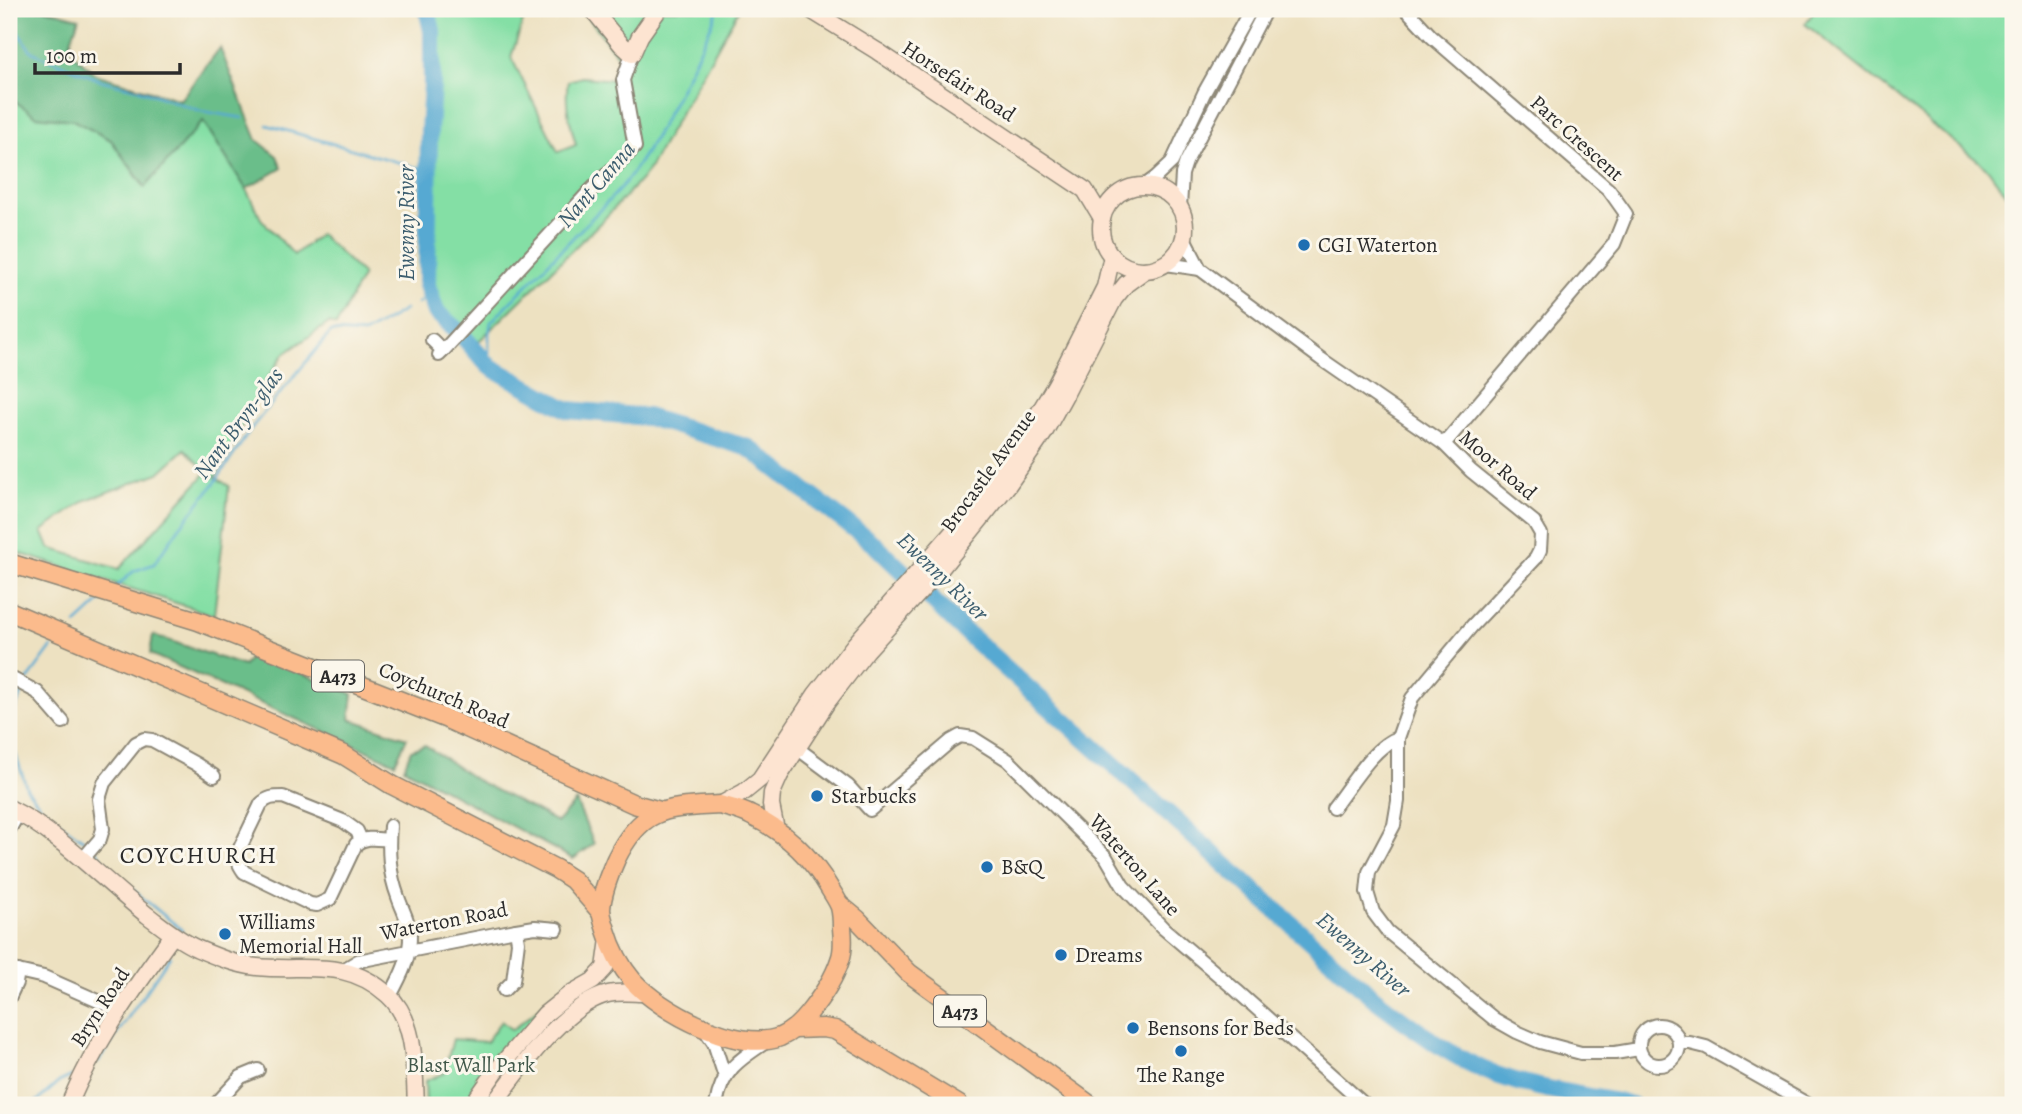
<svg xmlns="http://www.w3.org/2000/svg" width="2022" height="1114" font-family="Alegreya,serif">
	<rect width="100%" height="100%" fill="#fbf7ec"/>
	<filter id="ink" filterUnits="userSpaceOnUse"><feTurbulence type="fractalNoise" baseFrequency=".0143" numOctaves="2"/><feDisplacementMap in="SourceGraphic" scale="14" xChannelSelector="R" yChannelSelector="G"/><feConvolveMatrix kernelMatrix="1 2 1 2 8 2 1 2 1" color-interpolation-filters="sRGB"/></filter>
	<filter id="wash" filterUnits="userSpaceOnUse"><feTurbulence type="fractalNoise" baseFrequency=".00686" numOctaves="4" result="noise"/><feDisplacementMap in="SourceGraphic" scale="28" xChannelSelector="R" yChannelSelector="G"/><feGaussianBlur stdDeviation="1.57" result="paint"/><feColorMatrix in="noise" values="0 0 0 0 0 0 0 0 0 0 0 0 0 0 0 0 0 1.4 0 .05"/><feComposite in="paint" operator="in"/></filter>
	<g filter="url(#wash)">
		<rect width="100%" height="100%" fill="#ede1c1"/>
		<!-- green -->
		<g fill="#84dfa5" stroke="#588568" stroke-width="2" fill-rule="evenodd">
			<path d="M433,9h94l-16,48 47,95 18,-7c-6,-23 -12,-40 -8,-64l14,-4 32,3 11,-14 -43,-57h157l-93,165 -42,45 -128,125 -39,-40 -5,-26 7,-239z"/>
			<polygon points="1816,9 2013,9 2013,204 1988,169 1805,24"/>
			<path d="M9,97l27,18 37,5 38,20 33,47 59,-66 43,68 15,30 33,36 26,-21 43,41 -27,51 -7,-3 -45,31 -20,30 -49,93 14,9 -15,129 -205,-65zM185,449l22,23 -88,97 -70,-21 -7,-17 44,-31 73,-27z"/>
			<polygon points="545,1003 547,1005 468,1105 426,1105 425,1081 444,1073 453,1039 486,1042 501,1021 512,1030"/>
		</g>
		<!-- forest -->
		<g fill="#6bbe8a" stroke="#4b745a" stroke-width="2">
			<polygon points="9,9 45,9 79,18 68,49 95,74 180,100 220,48 257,140 277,156 282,168 246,189 203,121 145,187 111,140 73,120 36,116 9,97"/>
			<polygon points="153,635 244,666 253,653 353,694 350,719 407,738 395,763 150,654"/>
			<polygon points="425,745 476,780 557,822 576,801 594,844 573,859 404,768 411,750"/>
		</g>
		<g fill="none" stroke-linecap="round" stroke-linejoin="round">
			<!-- stream -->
			<g stroke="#56a9d2" stroke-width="2.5">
				<polyline points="9,20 32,52 100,80 137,89 201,111 243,118"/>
				<polyline points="267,125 429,171"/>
				<polyline points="418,303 431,295"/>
				<path d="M489,366v-32l2,-12 130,-134c26,-33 43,-67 62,-104 12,-25 25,-49 35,-75"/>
				<polyline points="115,588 134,571 154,564 179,528 214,484 253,426 331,332 364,334 405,310"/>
				<polyline points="76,624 101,601"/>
				<polyline points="27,681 52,647"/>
				<polyline points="9,723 23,690"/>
				<polyline points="9,734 27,789 47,814 91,845"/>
				<polyline points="96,850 112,873 182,930"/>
				<polyline points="98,1062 170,956"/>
				<polyline points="33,1105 59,1082 72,1076"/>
			</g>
			<!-- river -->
			<path stroke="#56a9d2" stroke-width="18" d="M427,9l5,22v55l-3,46 -2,153 9,27 24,21 29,33 79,44 79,7 102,31 126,97 87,84 413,370c43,32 87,68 140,82 38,11 78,16 117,24"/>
		</g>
	</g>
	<g filter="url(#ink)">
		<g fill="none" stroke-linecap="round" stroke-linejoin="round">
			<defs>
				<g id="street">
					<polyline points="1406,9 1432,37 1609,190 1626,214 1614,244 1444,444"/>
					<polyline points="1144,186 1155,178 1172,162 1204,93 1251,9"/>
					<polyline points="1180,207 1182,174 1186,162 1266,9"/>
					<polyline points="1184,238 1200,269 1321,359 1444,444 1471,471 1534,522 1541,534 1540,550 1536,558 1472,626 1412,698 1398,738 1398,801 1394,825 1369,872 1367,892 1373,912 1388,932 1494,1019 1517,1032 1540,1042 1581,1053 1615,1053 1639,1049"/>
					<polyline points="1166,264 1200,269"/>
					<polyline points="432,340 443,351 439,355"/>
					<polyline points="443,351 588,193 635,147 623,80 632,54"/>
					<polyline points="9,677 37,692 63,722"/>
					<polyline points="797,748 848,786 870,810 951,741 960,736 973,738 1008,760 1106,857 1123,886 1163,928 1237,991 1365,1105"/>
					<path d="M1333,808c16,-20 41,-63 65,-70"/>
					<path d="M390,826c-2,25 -1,47 8,71 4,12 11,24 12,36 1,24 -9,43 -20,63"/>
					<polyline points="9,830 19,813"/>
					<path d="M361,840l-4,-9 -14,-10 -60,-24c-10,0 -15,0 -22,7l-23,48c-1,9 1,13 6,20l66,32 7,1 13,-6 26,-55c10,-8 21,-5 33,-4"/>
					<polyline points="82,860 100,839 103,829 99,799 104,783 136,743 144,739 152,740 196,764 214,776"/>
					<polyline points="9,969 44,977 121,1011"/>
					<polyline points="343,970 358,961 516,930 535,927 557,929"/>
					<polyline points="504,990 513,981 518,942 516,930"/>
					<polyline points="9,998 16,983 18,971"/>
					<circle cx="1659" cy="1045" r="20"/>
					<polyline points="703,1027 714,1043 725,1077"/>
					<polyline points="1679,1043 1690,1043 1706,1047 1809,1105"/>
					<polyline points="215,1105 241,1077 258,1070"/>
					<path d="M716,1105c6,-36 24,-46 53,-65"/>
				</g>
				<g id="secondary">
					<polyline points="592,9 621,44 632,54 640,36 659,9"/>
					<polyline points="809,9 877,51 1085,190 1102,218"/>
					<circle cx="1143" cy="228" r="42"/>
					<polyline points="720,805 744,792 760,779 816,694 855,644 966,517 994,482 1021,443 1056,384 1105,287 1112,256"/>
					<path d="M9,808c49,24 95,73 138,107 16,12 31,25 49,33 19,8 40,17 61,19 49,5 89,-10 131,28 29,26 26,75 28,110"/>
					<polyline points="776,830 771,805 772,793 780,775 827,702 867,650 938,572 1008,485 1044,433 1066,393 1114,299 1126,284 1145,270"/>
					<path d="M69,1105c25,-61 65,-117 104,-170"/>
					<polyline points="472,1105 496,1071 545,1014 570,994 593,981 605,968 609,939"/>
					<path d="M493,1105c25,-34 72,-101 115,-111 12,-3 25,-1 38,-1"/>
				</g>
				<g id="primary">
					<polyline points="9,563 198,621 447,719 634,804 660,811"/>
					<polyline points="9,611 344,755 392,785 556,869 573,880 601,912"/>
					<path d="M720,805c10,3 21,5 30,10 34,16 61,41 80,74 3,5 8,12 10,18 2,7 2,14 2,21 1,10 2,22 -2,32 -6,19 -19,38 -32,54 -8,10 -16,18 -28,23 -42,16 -119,-25 -147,-56 -12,-14 -22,-34 -27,-51 -2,-7 -5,-14 -5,-21 1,-17 8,-34 15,-50 26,-53 51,-51 104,-54z"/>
					<polyline points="840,905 857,919 909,973 1090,1105"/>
					<polyline points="795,1029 823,1028 835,1030 959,1105"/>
				</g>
			</defs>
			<!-- street casing -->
			<use href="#street" stroke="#8c8676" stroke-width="16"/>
			<!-- secondary casing -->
			<use href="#secondary" stroke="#8c8676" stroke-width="19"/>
			<!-- primary casing -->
			<use href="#primary" stroke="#8c8676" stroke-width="21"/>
			<!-- street -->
			<use href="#street" stroke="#fff" stroke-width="12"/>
			<!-- secondary -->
			<use href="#secondary" stroke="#fde4d1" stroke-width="16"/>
			<!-- primary -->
			<use href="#primary" stroke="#fbbb8c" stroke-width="18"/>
		</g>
	</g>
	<!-- markers -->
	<g fill="#1f6fb2" stroke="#fbf7ec" stroke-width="2.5">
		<circle cx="1304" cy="245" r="7"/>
		<circle cx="817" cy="796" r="7"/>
		<circle cx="987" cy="867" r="7"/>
		<circle cx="225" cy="934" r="7"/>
		<circle cx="1061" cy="955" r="7"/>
		<circle cx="1133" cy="1028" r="7"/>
		<circle cx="1181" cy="1051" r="7"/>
	</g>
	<g text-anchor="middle" stroke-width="6" stroke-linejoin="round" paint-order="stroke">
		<!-- shield labels -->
		<g fill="#fbf7ec" stroke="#696865" stroke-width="2">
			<rect x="312" y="660.5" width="52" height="31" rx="5"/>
			<rect x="934" y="995.5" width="52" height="31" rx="5"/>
		</g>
		<g font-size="19" font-weight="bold" fill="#2b2b2b">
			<text x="338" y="683">A473</text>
			<text x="960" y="1018">A473</text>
		</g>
		<!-- street labels -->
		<g font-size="21" fill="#2b2b2b" stroke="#fbf7ec">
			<text transform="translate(959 81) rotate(33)" y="7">Horsefair Road</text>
			<text transform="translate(1577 138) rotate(42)" y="7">Parc Crescent</text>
			<text transform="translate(1498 465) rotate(41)" y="7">Moor Road</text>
			<text transform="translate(988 471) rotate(-54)" y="7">Brocastle Avenue</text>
			<text transform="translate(444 695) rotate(23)" y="7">Coychurch Road</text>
			<text transform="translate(1135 865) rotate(49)" y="7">Waterton Lane</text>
			<text transform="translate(444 921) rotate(-11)" y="7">Waterton Road</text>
			<text transform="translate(100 1007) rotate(-57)" y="7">Bryn Road</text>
		</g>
		<!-- poi labels -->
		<g font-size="21" fill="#2b2b2b" stroke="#fbf7ec" text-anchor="start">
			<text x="1318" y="252">CGI Waterton</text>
			<text x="831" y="803">Starbucks</text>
			<text x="1001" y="874">B&amp;Q</text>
			<text x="239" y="929">Williams<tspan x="239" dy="24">Memorial Hall</tspan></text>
			<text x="1075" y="962">Dreams</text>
			<text x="1147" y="1035">Bensons for Beds</text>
			<text x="1181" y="1082" text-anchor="middle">The Range</text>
		</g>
		<!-- park labels -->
		<g font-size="21" fill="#41584a" stroke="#fbf7ec">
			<text x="471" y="1072">Blast Wall Park</text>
		</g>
		<!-- water labels -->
		<g font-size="23" font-style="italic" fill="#3c5d6e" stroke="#fbf7ec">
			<text transform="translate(596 184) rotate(-49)" y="8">Nant Canna</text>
			<text transform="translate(406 223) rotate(-90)" y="8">Ewenny River</text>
			<text transform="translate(238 423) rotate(-53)" y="8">Nant Bryn-glas</text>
			<text transform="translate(943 576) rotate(44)" y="8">Ewenny River</text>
			<text transform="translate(1364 954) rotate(41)" y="8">Ewenny River</text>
		</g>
		<!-- quarter labels -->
		<g font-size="24" letter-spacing="2" fill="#2b2b2b" stroke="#fbf7ec">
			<text x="199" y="863">COYCHURCH</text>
		</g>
	</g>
	<!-- margin -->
	<rect width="2022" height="1114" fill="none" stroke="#fbf7ec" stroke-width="35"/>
	<!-- scale -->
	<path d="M35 63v10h145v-10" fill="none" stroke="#2b2b2b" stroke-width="3.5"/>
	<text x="46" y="63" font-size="21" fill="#2b2b2b" stroke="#fbf7ec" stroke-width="5" paint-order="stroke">100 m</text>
</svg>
